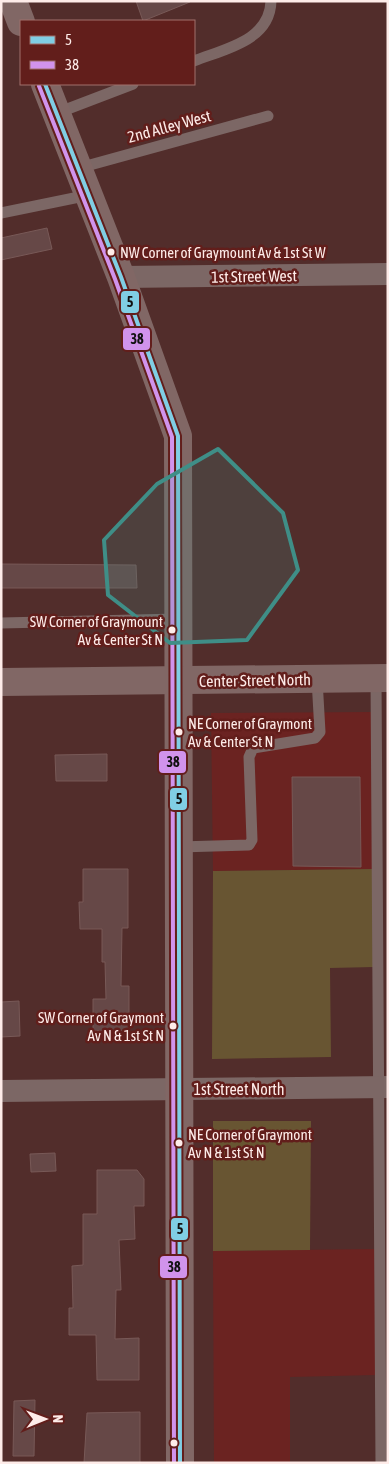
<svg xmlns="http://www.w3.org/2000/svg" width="389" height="1464" font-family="'Asap Condensed',sans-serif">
	<rect width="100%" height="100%" fill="#522d2b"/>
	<!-- built -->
	<g fill="#6b2321">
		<polygon points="374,712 374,869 213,871 211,713"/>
		<polygon points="375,1249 375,1375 290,1377 290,1463 214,1463 213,1251"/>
	</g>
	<!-- green -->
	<g fill="#685532">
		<polygon points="374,869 374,967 330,968 331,1057 212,1059 213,871"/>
		<polygon points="213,1121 311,1121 310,1250 213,1251"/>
	</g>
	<!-- building -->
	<g fill="#664847" stroke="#785957">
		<polygon points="136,1 190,1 190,2 143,21"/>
		<polygon points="47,228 52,249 1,260 1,238"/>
		<polygon points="1,564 136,565 137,588 1,588"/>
		<polygon points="107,754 107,781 56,781 55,755"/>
		<polygon points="292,777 360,777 361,867 293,866"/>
		<polygon points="83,869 128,869 128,928 122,928 121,986 129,986 129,1031 93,1031 93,999 106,999 105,962 102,962 102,929 80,929 79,902 83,902"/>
		<polygon points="19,1001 20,1036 1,1037 1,1002"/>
		<polygon points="55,1153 56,1171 31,1172 30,1154"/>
		<polygon points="97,1170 137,1170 144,1179 144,1206 134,1206 135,1239 119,1240 121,1290 116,1290 115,1339 139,1338 139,1380 97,1380 96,1335 69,1335 69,1308 73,1308 72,1266 83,1265 83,1214 97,1214"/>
		<polygon points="35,1400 34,1456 13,1456 14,1401"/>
		<polygon points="140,1412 140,1463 84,1463 87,1413"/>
	</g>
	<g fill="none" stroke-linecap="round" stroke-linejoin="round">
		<!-- lane -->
		<g stroke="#7c6765" stroke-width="11">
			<path d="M194,61c30,-12 76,-20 77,-60"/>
			<polyline points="57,113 133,84"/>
			<polyline points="79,168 268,116"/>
			<polyline points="1,213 89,195"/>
			<polyline points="1,623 179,619"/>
			<polyline points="376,678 381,1463"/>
			<polyline points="179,847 249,845 252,840 249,757 253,748 315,738 320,732 317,679"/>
		</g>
		<!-- street -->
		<g stroke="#7c6765" stroke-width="22">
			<polyline points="121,277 388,274"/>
			<polyline points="1,1091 388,1087"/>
		</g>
		<!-- secondary -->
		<g stroke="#816765" stroke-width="28">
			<polyline points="13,1 21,22"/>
			<polyline points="45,84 121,277 178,436 180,1463"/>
			<polyline points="1,682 388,678"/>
		</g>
		<defs>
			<polyline id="bus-1" points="45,84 121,277 178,436 180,1463"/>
			<polyline id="bus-2" points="39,86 115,279 172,437 174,1463"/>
		</defs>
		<!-- bus-1 casing -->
		<use href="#bus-1" stroke="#621e1b" stroke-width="8"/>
		<!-- bus-2 casing -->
		<use href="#bus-2" stroke="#621e1b" stroke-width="8"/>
		<!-- bus-1 -->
		<use href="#bus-1" stroke="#80cee4" stroke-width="4"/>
		<!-- bus-2 -->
		<use href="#bus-2" stroke="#d193ec" stroke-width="4"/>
	</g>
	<!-- marked area -->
	<path fill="#3f8e87" fill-opacity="0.2" stroke="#3f8e87" stroke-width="4" stroke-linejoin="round" d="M218,449l65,64 15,57 -51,70 -77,3 -62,-48 -4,-55 53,-56z"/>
	<!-- markers -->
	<g fill="#feece9" stroke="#621e1b" stroke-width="2">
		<circle cx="111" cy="252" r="4.5"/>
		<circle cx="172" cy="630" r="4.5"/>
		<circle cx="179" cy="732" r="4.5"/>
		<circle cx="173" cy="1026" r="4.5"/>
		<circle cx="179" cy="1143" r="4.5"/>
		<circle cx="174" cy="1443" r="4.5"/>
	</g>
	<g text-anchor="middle" stroke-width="5" stroke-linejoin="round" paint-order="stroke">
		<!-- bus labels -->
		<g font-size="15" fill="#feece9" stroke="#621e1b" text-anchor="start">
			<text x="120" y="258">NW Corner of Graymount Av &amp; 1st St W</text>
			<text x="163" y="627" text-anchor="end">SW Corner of Graymount<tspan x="163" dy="18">Av &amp; Center St N</tspan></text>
			<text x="188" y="729">NE Corner of Graymont<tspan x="188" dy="18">Av &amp; Center St N</tspan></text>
			<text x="164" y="1023" text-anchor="end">SW Corner of Graymont<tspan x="164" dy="18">Av N &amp; 1st St N</tspan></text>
			<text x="188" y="1140">NE Corner of Graymont<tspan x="188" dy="18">Av N &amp; 1st St N</tspan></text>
		</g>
		<!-- street labels -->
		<g font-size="16" fill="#feece9" stroke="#621e1b">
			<text transform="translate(169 126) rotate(-15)" y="6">2nd Alley West</text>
			<text transform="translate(254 276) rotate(-1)" y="6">1st Street West</text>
			<text transform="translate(255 680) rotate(-1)" y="6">Center Street North</text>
			<text x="239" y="1095">1st Street North</text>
		</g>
	</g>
	<g stroke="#621e1b" stroke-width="2">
		<rect x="120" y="290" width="20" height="24" rx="5" fill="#80cee4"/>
		<rect x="122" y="327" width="29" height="24" rx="5" fill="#d193ec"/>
		<rect x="158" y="750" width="29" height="24" rx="5" fill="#d193ec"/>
		<rect x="169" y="787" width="19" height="24" rx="5" fill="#80cee4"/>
		<rect x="170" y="1217" width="19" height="24" rx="5" fill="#80cee4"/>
		<rect x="159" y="1255" width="29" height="24" rx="5" fill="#d193ec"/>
	</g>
	<g font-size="14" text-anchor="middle" font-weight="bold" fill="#111">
		<text x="130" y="307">5</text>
		<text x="137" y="344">38</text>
		<text x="173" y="767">38</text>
		<text x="179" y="804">5</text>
		<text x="180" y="1234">5</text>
		<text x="174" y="1272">38</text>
	</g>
	<!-- border -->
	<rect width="389" height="1464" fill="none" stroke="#feece9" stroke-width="5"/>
	<!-- legend -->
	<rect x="20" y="20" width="175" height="65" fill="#621e1b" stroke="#a0706d"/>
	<rect x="30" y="36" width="25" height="8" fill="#80cee4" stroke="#a0706d"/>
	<text x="65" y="45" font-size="15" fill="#feece9">5</text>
	<rect x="30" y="61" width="25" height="8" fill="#d193ec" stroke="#a0706d"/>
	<text x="65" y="70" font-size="15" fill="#feece9">38</text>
	<!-- north arrow -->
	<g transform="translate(45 1419) rotate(89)" stroke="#621e1b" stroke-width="4" paint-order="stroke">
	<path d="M0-4L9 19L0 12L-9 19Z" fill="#feece9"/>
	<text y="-8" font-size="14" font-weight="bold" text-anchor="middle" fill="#feece9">N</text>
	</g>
</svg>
